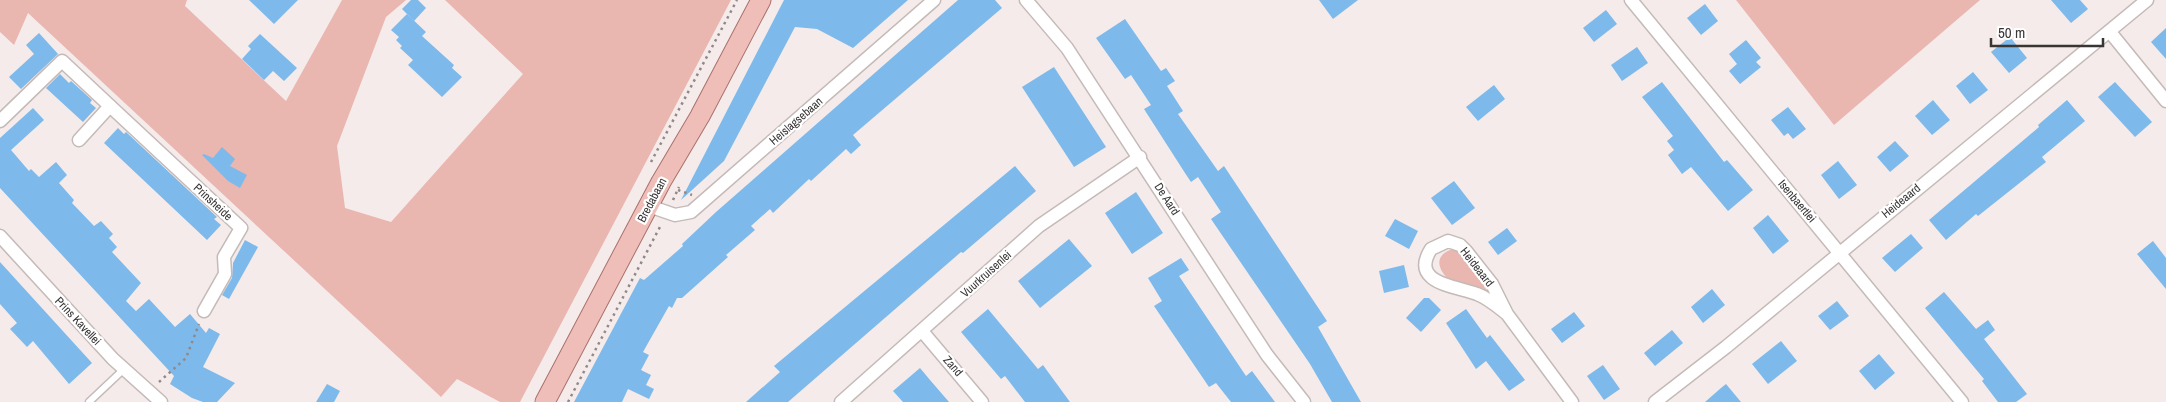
<svg xmlns="http://www.w3.org/2000/svg" width="2166" height="402" font-family="'Archivo Narrow',sans-serif">
	<rect width="100%" height="100%" fill="#f5ebea"/>
	<!-- green -->
	<g fill="#eab6b0">
		<polygon points="0,0 187,0 185,6 286,101 342,0 406,0 386,17 337,146 345,208 391,222 523,74 445,0 731,0 520,402 500,402 457,379 441,397 28,13 14,45 0,32"/>
		<polygon points="1736,0 1980,0 1834,125"/>
		<path d="M1450,250h8l32,37v6l-41,-13c-10,-10 -16,-23 1,-30z"/>
	</g>
	<!-- building -->
	<g fill="#7dbaeb">
		<polygon points="249,0 298,0 274,24"/>
		<polygon points="411,0 418,0 426,8 414,21 402,9"/>
		<polygon points="784,0 908,0 853,48 817,29 795,27 724,161 681,200"/>
		<polygon points="958,0 995,0 1002,8 853,135 861,145 851,154 846,149 811,181 809,179 773,213 770,209 751,226 755,230 726,255 728,257 682,298 677,298 672,308 669,306 643,352 649,355 641,370 651,375 646,385 654,389 649,399 628,389 622,402 574,402 640,278 644,280 683,246 682,244 716,212"/>
		<polygon points="1319,0 1358,0 1333,19"/>
		<polygon points="2051,0 2080,0 2088,9 2071,23"/>
		<polygon points="1705,4 1718,21 1701,35 1687,18"/>
		<polygon points="1606,10 1617,24 1594,42 1583,28"/>
		<polygon points="407,14 426,32 422,36 454,65 452,68 462,77 442,97 408,65 413,60 400,48 402,46 396,40 399,37 391,30"/>
		<polygon points="1125,19 1161,71 1166,68 1175,81 1167,86 1183,111 1178,114 1218,171 1224,166 1327,321 1318,327 1361,402 1332,402 1310,364 1211,219 1221,212 1198,177 1191,182 1185,173 1144,109 1151,105 1131,75 1125,79 1096,38"/>
		<polygon points="2166,28 2166,59 2151,42"/>
		<polygon points="39,33 58,54 21,89 9,77 34,54 26,45"/>
		<polygon points="260,34 297,68 284,81 273,71 264,80 242,59 251,49 248,46"/>
		<polygon points="2010,37 2027,58 2009,73 1991,52"/>
		<polygon points="1746,40 1761,58 1756,62 1761,67 1740,84 1729,71 1737,64 1729,54"/>
		<polygon points="1637,47 1648,63 1622,81 1611,65"/>
		<polygon points="1054,67 1106,147 1074,167 1022,87"/>
		<polygon points="1973,72 1988,90 1970,104 1956,86"/>
		<polygon points="60,74 69,83 71,81 92,100 90,103 96,108 83,122 46,88"/>
		<polygon points="1662,82 1724,162 1727,160 1753,190 1728,211 1691,167 1682,174 1668,155 1674,150 1667,141 1673,136 1642,97"/>
		<polygon points="2115,82 2152,122 2135,137 2098,97"/>
		<polygon points="1494,85 1505,99 1478,121 1466,107"/>
		<polygon points="1933,100 1950,120 1932,135 1915,116"/>
		<polygon points="2067,100 2085,121 2042,157 2046,162 1978,216 1976,214 1946,240 1929,220 2039,127 2038,125"/>
		<polygon points="1788,107 1806,129 1793,139 1788,133 1784,136 1771,120"/>
		<polygon points="33,108 44,120 11,150 29,171 31,169 39,177 56,162 67,175 59,183 74,200 72,203 94,226 101,221 113,234 109,238 117,247 112,252 141,283 126,301 136,311 149,299 175,327 190,314 206,333 209,328 220,334 203,367 235,383 217,402 203,402 192,398 170,384 174,376 0,188 0,138"/>
		<polygon points="118,128 124,134 126,132 217,217 214,219 221,225 207,240 104,143"/>
		<polygon points="1895,141 1909,156 1890,172 1877,157"/>
		<polygon points="222,147 235,159 230,166 247,175 240,188 228,181 202,155 204,154 213,158"/>
		<polygon points="1838,161 1857,185 1839,199 1821,175"/>
		<polygon points="1015,166 1036,191 963,253 961,252 788,402 746,402 780,372 774,366"/>
		<polygon points="1454,181 1475,208 1452,225 1431,198"/>
		<polygon points="1136,192 1163,233 1132,254 1105,213"/>
		<polygon points="1768,215 1789,241 1773,254 1753,228"/>
		<polygon points="1395,219 1418,231 1409,249 1385,236"/>
		<polygon points="1507,228 1517,241 1498,255 1488,242"/>
		<polygon points="1911,234 1923,248 1895,272 1882,258"/>
		<polygon points="1069,239 1092,266 1040,308 1018,281"/>
		<polygon points="245,240 258,247 229,299 222,295 232,278 233,263"/>
		<polygon points="2153,241 2166,258 2166,289 2137,254"/>
		<polygon points="1181,258 1189,270 1179,276 1246,376 1252,371 1275,402 1231,402 1216,383 1209,387 1154,306 1162,301 1148,278"/>
		<polygon points="0,262 92,363 69,384 33,341 27,347 10,329 17,323 0,304"/>
		<polygon points="1404,265 1409,287 1384,293 1379,271"/>
		<polygon points="1712,289 1725,305 1703,323 1691,307"/>
		<polygon points="1944,292 1976,329 1988,320 1995,330 1984,339 2027,394 2016,402 1998,402 1982,381 1984,379 1925,308"/>
		<polygon points="1424,298 1429,298 1441,310 1421,332 1406,318"/>
		<polygon points="1837,301 1849,316 1830,330 1818,316"/>
		<polygon points="988,309 1038,369 1043,365 1070,402 1025,402 1005,376 1001,379 961,332"/>
		<polygon points="1466,309 1487,338 1490,335 1525,380 1509,391 1486,361 1476,369 1446,323"/>
		<polygon points="1574,312 1585,326 1562,343 1551,329"/>
		<polygon points="1672,330 1683,343 1655,366 1644,353"/>
		<polygon points="1781,341 1797,361 1768,384 1752,364"/>
		<polygon points="1879,354 1895,373 1875,390 1859,371"/>
		<polygon points="1603,365 1620,389 1604,400 1587,376"/>
		<polygon points="920,368 930,380 949,402 903,402 893,391"/>
		<polygon points="327,384 340,391 334,402 316,402"/>
		<polygon points="1726,384 1741,402 1705,402 1721,388"/>
	</g>
	<g fill="none" stroke-linecap="round" stroke-linejoin="round">
		<defs>
			<polyline id="lane" points="89,402 124,369"/>
			<g id="street">
				<polyline points="1026,0 1067,48 1267,355 1304,402"/>
				<polyline points="1631,0 1962,402"/>
				<polyline points="2110,32 2166,101"/>
				<polyline points="110,106 241,228 224,257 225,274 204,311"/>
				<polyline points="0,121 62,61 110,106 79,140"/>
				<polyline points="649,206 675,215 691,212 934,0"/>
				<polyline points="0,236 113,359 161,402"/>
				<path d="M1507,314c-10,-8 -19,-16 -30,-20 -20,-8 -68,-10 -46,-45l17,-8 12,4 6,6 26,33 15,30 65,88"/>
				<polyline points="922,331 982,402"/>
				<polyline points="841,402 1039,226 1140,157"/>
				<polyline points="1655,402 1726,347 2147,0"/>
			</g>
			<polyline id="primary" points="545,402 661,182 700,116 761,0"/>
		</defs>
		<!-- lane casing -->
		<use href="#lane" stroke="#c4bab8" stroke-width="9"/>
		<!-- street casing -->
		<use href="#street" stroke="#c4bab8" stroke-width="15"/>
		<!-- primary casing -->
		<use href="#primary" stroke="#a9716c" stroke-width="21"/>
		<!-- path -->
		<g stroke="#908989" stroke-width="2.5" stroke-dasharray="2.5 4" stroke-linecap="butt">
			<polyline points="651,162 737,0"/>
			<polyline points="678,190 692,195"/>
			<polyline points="673,200 679,187"/>
			<polyline points="159,382 186,358 199,324"/>
			<polyline points="568,402 661,225"/>
		</g>
		<!-- lane -->
		<use href="#lane" stroke="#fff" stroke-width="6"/>
		<!-- street -->
		<use href="#street" stroke="#fff" stroke-width="12"/>
		<!-- primary -->
		<use href="#primary" stroke="#f0beb8" stroke-width="19"/>
	</g>
	<g text-anchor="middle" stroke-width="4.5" stroke-linejoin="round" paint-order="stroke">
		<!-- street labels -->
		<g font-size="12" fill="#393535" stroke="#fff">
			<text transform="translate(796 121) rotate(-41)" y="4">Heislagsebaan</text>
			<text transform="translate(1167 199) rotate(57)" y="4">De Aard</text>
			<text transform="translate(652 200) rotate(-62)" y="4">Bredabaan</text>
			<text transform="translate(1797 201) rotate(50)" y="4">Isenbaertlei</text>
			<text transform="translate(1901 201) rotate(-39)" y="4">Heideaard</text>
			<text transform="translate(213 202) rotate(43)" y="4">Prinsheide</text>
			<text transform="translate(1477 267) rotate(52)" y="4">Heideaard</text>
			<text transform="translate(986 274) rotate(-42)" y="4">Vuurkruisenlei</text>
			<text transform="translate(78 321) rotate(47)" y="4">Prins Kavellei</text>
			<text transform="translate(953 366) rotate(49)" y="4">Zand</text>
		</g>
	</g>
	<!-- scale -->
	<path d="M1991 38v8h112v-8" fill="none" stroke="#393535" stroke-width="2.5"/>
	<text x="1998" y="38" font-size="15" fill="#393535" stroke="#ffffff" stroke-width="4" paint-order="stroke">50 m</text>
</svg>
